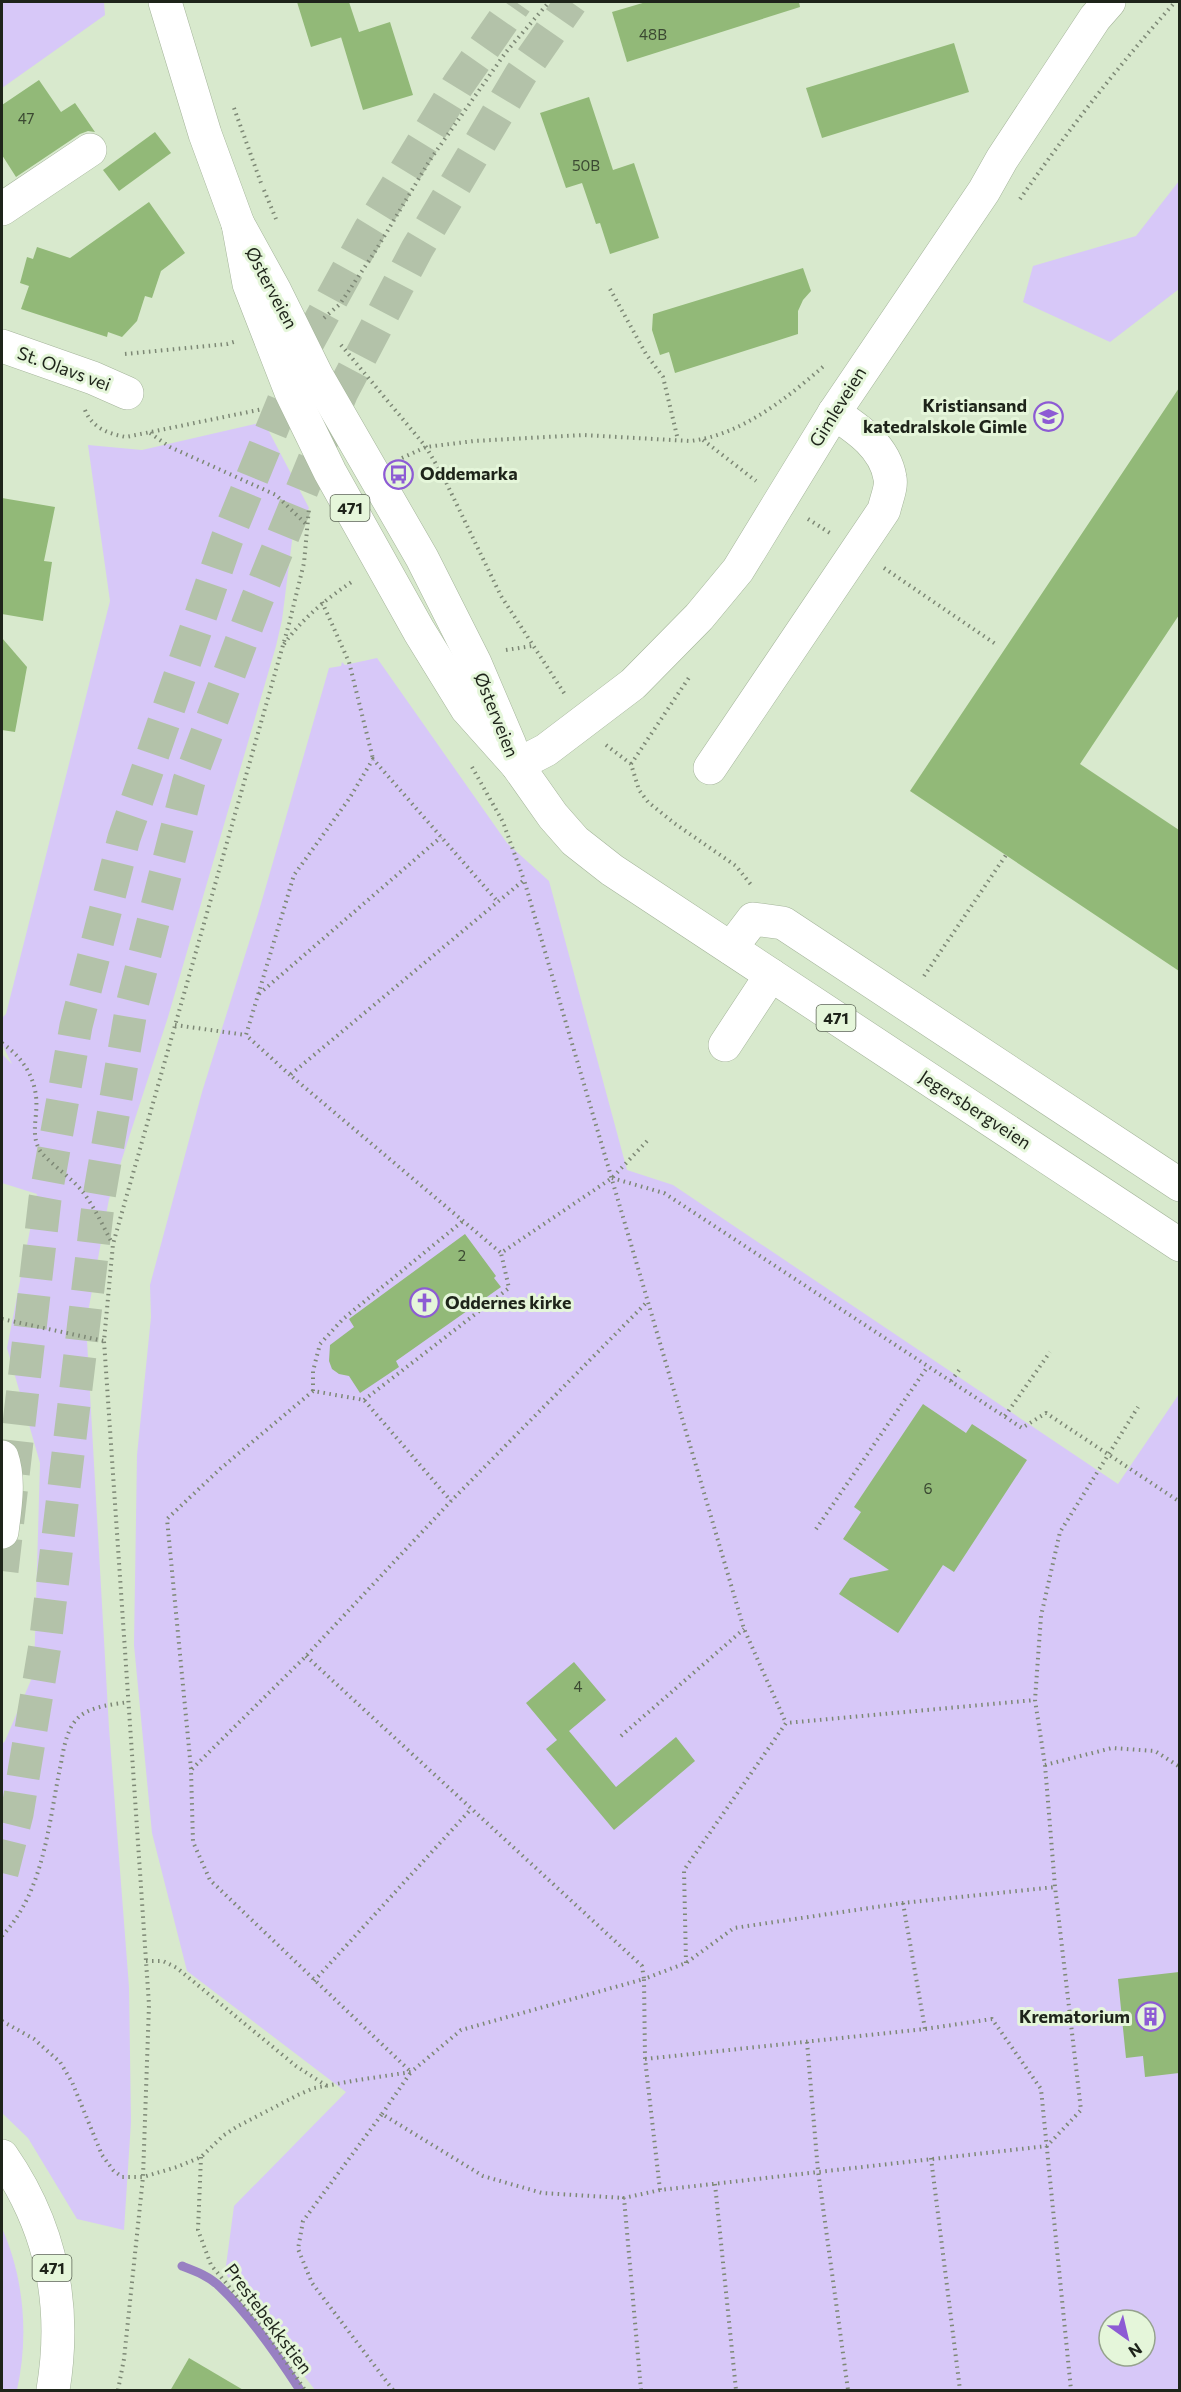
<svg xmlns="http://www.w3.org/2000/svg" width="1181" height="2392" font-family="Commissioner,sans-serif">
	<rect width="100%" height="100%" fill="#d8e9cd"/>
	<!-- green -->
	<g fill="#d7c8f8" fill-rule="evenodd">
		<polygon points="2,2 104,2 105,15 2,88"/>
		<polygon points="1179,181 1179,289 1110,342 1023,302 1033,266 1136,236"/>
		<polygon points="264,422 309,508 293,533 282,620 276,646 168,1017 109,1199 86,1323 109,1728 129,1987 131,2122 124,2230 77,2219 28,2138 2,2113 2,1744 5,1741 34,1673 40,1463 7,1348 37,1194 2,1183 2,1054 12,1064 2,1044 2,1018 6,1014 110,601 88,445 142,450"/>
		<path d="M377,658l130,185 42,38 78,289 46,15 445,299 61,-90v996h-864l-90,-117 9,-67 112,-114 -159,-121 -35,-138 -18,-188 3,-190 14,-138 -1,-32 52,-193 56,-178 71,-246 12,-2 1,-4 3,3zM1109,2320h36v36h-36z"/>
		<path d="M2,2228c22,50 27,108 15,162h-15z"/>
	</g>
	<g fill="none" stroke-linecap="round" stroke-linejoin="round">
		<!-- stream -->
		<path stroke="#9880c2" stroke-width="9" d="M182,2266c13,5 27,10 37,20 30,28 59,70 81,104"/>
	</g>
	<!-- building -->
	<g fill="#92b978">
		<polygon points="297,2 349,2 359,32 390,22 413,95 363,110 341,37 358,32 311,47"/>
		<polygon points="646,2 799,2 800,7 627,62 612,12"/>
		<polygon points="954,43 969,92 822,138 806,88"/>
		<polygon points="39,80 61,112 75,103 95,132 88,131 80,134 16,177 2,155 2,105"/>
		<polygon points="589,97 613,170 634,163 659,238 610,254 600,223 596,224 582,183 566,188 540,113"/>
		<polygon points="155,132 171,153 119,191 103,170"/>
		<polygon points="149,202 185,253 161,271 152,298 145,296 137,321 122,337 108,332 107,337 21,309 29,286 20,283 27,257 33,259 37,247 70,258"/>
		<polygon points="803,268 811,291 803,300 798,311 798,334 675,373 669,352 660,355 652,330 653,314"/>
		<polygon points="1179,388 1179,615 1080,764 1179,830 1179,971 910,791"/>
		<polygon points="2,498 55,507 44,561 52,562 43,621 2,614"/>
		<polygon points="2,638 27,667 15,732 2,730"/>
		<polygon points="465,1234 496,1276 494,1278 501,1287 396,1361 399,1367 360,1393 349,1376 339,1374 332,1369 329,1361 330,1345 354,1327 349,1319"/>
		<polygon points="923,1404 966,1433 972,1424 1027,1460 954,1572 943,1565 898,1633 839,1594 850,1578 889,1570 843,1539 861,1512 854,1507"/>
		<polygon points="574,1662 606,1700 569,1731 616,1787 676,1737 695,1761 614,1830 546,1749 557,1740 526,1703"/>
		<polygon points="1179,1972 1179,2073 1145,2077 1143,2056 1126,2058 1118,1979"/>
		<polygon points="189,2358 245,2391 170,2391"/>
	</g>
	<g fill="none" stroke-linecap="round" stroke-linejoin="round">
		<!-- highway-tunnel -->
		<g stroke="#b3c2a9" stroke-width="33" stroke-dasharray="33 16" stroke-linecap="butt">
			<polyline points="2,1571 45,1199 76,1026 124,838 227,539 306,346 370,229 458,85 516,2"/>
			<polyline points="2,1873 17,1814 45,1645 99,1197 132,1005 189,781 256,602 342,392 417,249 521,74 571,2"/>
		</g>
		<defs>
			<g id="minor">
				<polyline points="2,209 90,150"/>
				<polyline points="2,346 93,378 127,393"/>
				<polyline points="517,765 546,750 633,684 699,617 738,570 834,413 984,191 1002,159 1095,18 1109,2"/>
				<path d="M710,768l174,-258c2,-10 8,-23 6,-32 -5,-31 -32,-49 -56,-65"/>
				<polyline points="731,948 753,919 783,923 1180,1185"/>
				<polyline points="725,1045 771,975"/>
				<path d="M2,1457c8,23 3,51 0,75"/>
			</g>
			<g id="major">
				<polyline points="165,2 205,134 238,224 275,291 317,376 422,558 475,663 510,745"/>
				<polyline points="238,224 249,284 291,392 330,472 419,631 467,709 517,765 553,816 575,841 612,870 1180,1245"/>
				<path d="M2,2156c50,72 65,149 51,234"/>
			</g>
		</defs>
		<!-- minor casing -->
		<use href="#minor" stroke="#a4b49a" stroke-width="34"/>
		<!-- major casing -->
		<use href="#major" stroke="#a4b49a" stroke-width="34"/>
		<!-- path -->
		<g stroke="#7d8875" stroke-width="4" stroke-dasharray="1.5 4.5" stroke-linecap="butt">
			<polyline points="234,108 261,183"/>
			<polyline points="264,190 276,219"/>
			<path d="M1020,199c48,-69 100,-135 155,-197"/>
			<polyline points="610,289 646,354 663,377 678,440"/>
			<polyline points="324,318 340,304 376,250 430,160 506,52 549,2"/>
			<polyline points="341,345 426,447 443,476 501,596 566,696"/>
			<polyline points="125,354 227,344 237,341"/>
			<path d="M85,410c7,18 24,24 41,27l137,-28"/>
			<polyline points="150,433 170,447 276,495 307,525"/>
			<polyline points="703,440 756,481"/>
			<path d="M402,458l24,-11 48,-6 109,-6 107,6c52,-6 97,-43 135,-76"/>
			<polyline points="808,519 830,533"/>
			<polyline points="884,568 997,645"/>
			<polyline points="322,602 349,662 373,759"/>
			<path d="M284,644c19,-26 42,-45 69,-63"/>
			<polyline points="506,650 532,646"/>
			<polyline points="606,745 631,764 639,790 648,802 674,823 736,866 752,886"/>
			<polyline points="631,764 690,676"/>
			<polyline points="472,767 503,822 524,880"/>
			<polyline points="924,976 1006,855"/>
			<polyline points="259,994 441,837"/>
			<polyline points="175,1025 246,1035"/>
			<path d="M2,1043c24,17 37,40 34,70 -1,13 -3,24 3,36 5,10 33,29 43,42 12,15 21,35 30,52"/>
			<polyline points="290,1075 246,1035 294,875 349,799 373,759 498,902"/>
			<polyline points="647,1141 612,1178 501,1253 290,1075 524,880 744,1629 786,1723"/>
			<polyline points="612,1178 664,1193 1022,1428 1046,1413 1180,1502"/>
			<polyline points="2,1319 104,1341"/>
			<polyline points="951,1381 960,1369"/>
			<polyline points="313,1391 313,1371 320,1344 343,1319 463,1221"/>
			<polyline points="364,1400 509,1288 501,1253"/>
			<polyline points="1005,1416 1050,1352"/>
			<polyline points="816,1529 928,1366"/>
			<polyline points="621,1736 744,1629"/>
			<polyline points="1045,1765 1112,1748 1155,1751 1180,1767"/>
			<polyline points="191,1769 167,1519 220,1469 313,1391 364,1400 451,1501"/>
			<polyline points="903,1903 925,2029"/>
			<path d="M2,1936c41,-44 46,-107 57,-163 4,-17 5,-39 17,-53 12,-14 35,-15 52,-18"/>
			<polyline points="146,1961 163,1961 177,1968 296,2066 327,2086"/>
			<polyline points="686,1963 684,1870 786,1723 1035,1700"/>
			<polyline points="314,1981 471,1809"/>
			<polyline points="2,2021 34,2039 60,2062 72,2082 102,2155 113,2170 122,2177 143,2177 177,2167 201,2157 224,2135 238,2126 300,2094 314,2088 358,2080 411,2072 461,2030 644,1979 642,1966 306,1656"/>
			<polyline points="807,2042 818,2171 848,2390"/>
			<polyline points="645,2059 925,2029 992,2019 1041,2089 1071,2390"/>
			<polyline points="382,2114 411,2072 210,1880 193,1842 191,1770 306,1656 451,1501 648,1301"/>
			<polyline points="201,2157 198,2230 211,2265 264,2329 305,2390"/>
			<polyline points="931,2158 960,2390"/>
			<polyline points="715,2184 736,2390"/>
			<polyline points="660,2190 645,2059 644,1979 686,1963 734,1928 903,1903 1055,1887"/>
			<polyline points="118,2390 124,2359 143,2177 149,2005 104,1341 113,1244 289,624 304,563 309,508"/>
			<polyline points="393,2390 312,2283 298,2249 303,2221 382,2114 483,2176 542,2193 624,2198"/>
			<polyline points="641,2390 624,2198 660,2190 1047,2146 1081,2110 1055,1887 1045,1765 1035,1700 1041,1616 1060,1532 1138,1407"/>
		</g>
		<!-- minor -->
		<use href="#minor" stroke="#fff" stroke-width="33"/>
		<!-- major -->
		<use href="#major" stroke="#fff" stroke-width="33"/>
	</g>
	<!-- icons -->
	<defs>
		<symbol id="school-ring" viewBox="-11 -11 22 22"><circle r="9.5" fill="#e5f6da" stroke="#8d5bd4" stroke-width="1.5"/><path d="M0-5L7-2L0 1L-7-2ZM-4 1L0 2.5L4 1V4Q0 6-4 4Z" fill="#8d5bd4"/></symbol>
		<symbol id="bus-ring" viewBox="-11 -11 22 22"><circle r="9.5" fill="#e5f6da" stroke="#8d5bd4" stroke-width="1.5"/><path d="M-5-6H5V4H4V6H2V4H-2V6H-4V4H-5ZM-3.5-4V0h7V-4ZM-3.5 1.2v1.5H-2V1.2ZM2 1.2v1.5H3.5V1.2Z" fill="#8d5bd4"/></symbol>
		<symbol id="church-ring" viewBox="-11 -11 22 22"><circle r="9.5" fill="#e5f6da" stroke="#8d5bd4" stroke-width="1.5"/><path d="M-1.2-6h2.4v3.5h3.3v2.4h-3.3V6h-2.4V-.1h-3.3v-2.4h3.3Z" fill="#8d5bd4"/></symbol>
		<symbol id="building-ring" viewBox="-11 -11 22 22"><circle r="9.5" fill="#e5f6da" stroke="#8d5bd4" stroke-width="1.5"/><path d="M-4-6H4V6H1V3H-1V6H-4ZM-2.5-4.3h1.7v1.8h-1.7ZM.8-4.3h1.7v1.8H.8ZM-2.5-1h1.7V.8h-1.7ZM.8-1h1.7V.8H.8Z" fill="#8d5bd4"/></symbol>
	</defs>
	<g fill-rule="evenodd">
		<use href="#school-ring" x="1032" y="400" width="33" height="33"/>
		<use href="#bus-ring" x="382" y="458" width="33" height="33"/>
		<use href="#church-ring" x="408" y="1286" width="33" height="33"/>
		<use href="#building-ring" x="1134" y="2000" width="33" height="33"/>
	</g>
	<g text-anchor="middle" stroke-width="6" stroke-linejoin="round" paint-order="stroke">
		<!-- number labels -->
		<g font-size="15" fill="#3b4932">
			<text x="653" y="40">48B</text>
			<text x="26" y="124">47</text>
			<text x="586" y="171">50B</text>
			<text x="462" y="1261">2</text>
			<text x="928" y="1494">6</text>
			<text x="578" y="1692">4</text>
		</g>
		<!-- shield labels -->
		<g fill="#e5f6da" stroke="#5a6354" stroke-width="1.5">
			<rect x="330.5" y="495" width="39" height="26" rx="4.5"/>
			<rect x="816.5" y="1005" width="39" height="26" rx="4.5"/>
			<rect x="32.5" y="2255" width="39" height="26" rx="4.5"/>
		</g>
		<g font-size="16" font-weight="bold" fill="#1e241a">
			<text x="350" y="514">471</text>
			<text x="836" y="1024">471</text>
			<text x="52" y="2274">471</text>
		</g>
		<!-- street labels -->
		<g font-size="18" fill="#1e241a" stroke="#e5f6da">
			<text transform="translate(271 288) rotate(62)" y="6">Østerveien</text>
			<text transform="translate(64 369) rotate(20)" y="6">St. Olavs vei</text>
			<text transform="translate(838 407) rotate(-58)" y="6">Gimleveien</text>
			<text transform="translate(496 715) rotate(68)" y="6">Østerveien</text>
			<text transform="translate(975 1110) rotate(33)" y="6">Jegersbergveien</text>
			<text transform="translate(268 2319) rotate(53)" y="6">Prestebekkstien</text>
		</g>
		<!-- poi labels -->
		<g font-size="18" font-weight="bold" fill="#1e241a" stroke="#e5f6da" text-anchor="end">
			<text x="1027" y="412">Kristiansand<tspan x="1027" dy="21">katedralskole Gimle</tspan></text>
			<text x="420" y="480" text-anchor="start">Oddemarka</text>
			<text x="445" y="1309" text-anchor="start">Oddernes kirke</text>
			<text x="1130" y="2023">Krematorium</text>
		</g>
	</g>
	<!-- border -->
	<rect width="1181" height="2392" fill="none" stroke="#1e241a" stroke-width="6"/>
	<!-- north arrow -->
	<g transform="translate(1127 2338) rotate(146)"><circle r="28" fill="#e5f6da" stroke="#95a28d" stroke-width="1.5"/>
	<path d="M0-4.5L10 22L0 15L-10 22Z" fill="#8d5bd4"/>
	<text y="-9" font-size="16" font-weight="bold" text-anchor="middle" fill="#1e241a">N</text>
	</g>
</svg>
